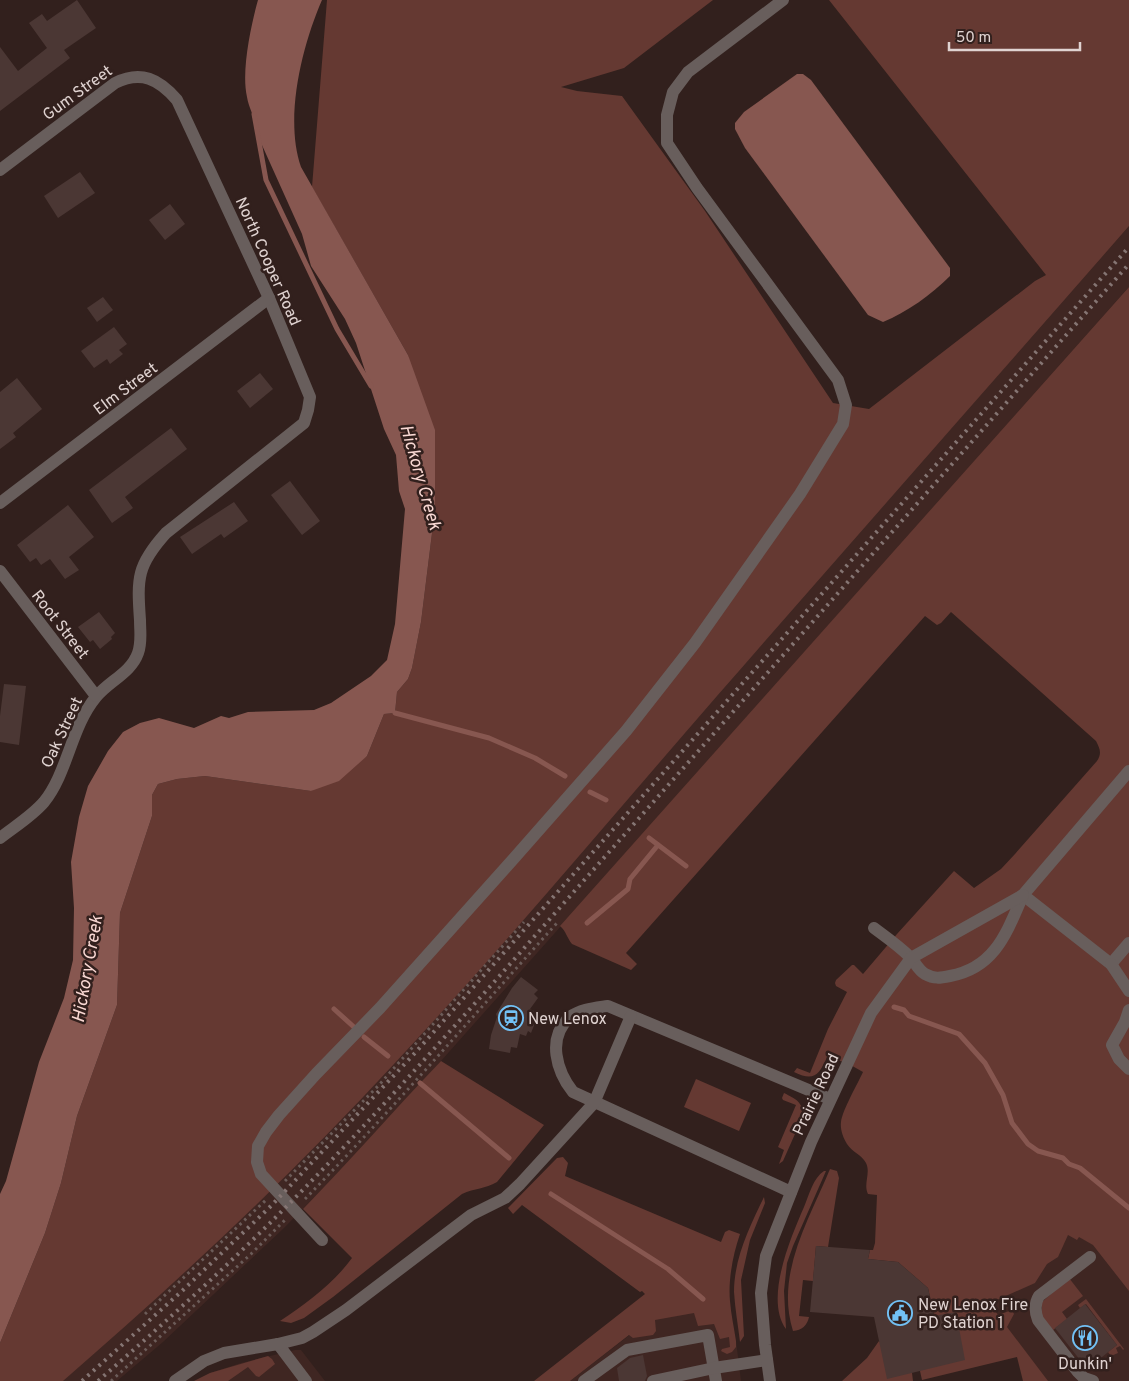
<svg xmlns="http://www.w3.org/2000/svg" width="1129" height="1381" font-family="Overpass,sans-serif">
	<rect width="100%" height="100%" fill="#32201d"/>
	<!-- built -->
	<g fill="#3f2622">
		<polygon points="1129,226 1129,287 441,1061 351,1160 284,1228 163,1342 117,1381 36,1381 763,638 939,442"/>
		<polygon points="1079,1218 1129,1283 1129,1381 1042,1381 978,1299"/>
		<polygon points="696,1309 736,1341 741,1381 570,1381 653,1317"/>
		<polygon points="295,1350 301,1350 325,1381 194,1381 210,1373 241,1363"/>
	</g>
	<!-- green -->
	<g fill="#653932">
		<path d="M327,0h386l-89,68 -63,19 16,4 45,5 83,115 128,192 36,6 166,-128 11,-6 -217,-275h300v226c-137,157 -275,313 -412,470 -107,123 -212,249 -323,368 -104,113 -216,217 -331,317h-63v-38l45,-110 16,-50 16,-67 40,-111 3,-92 32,-97v-21l6,-11 19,-5 28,-3 106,15 56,-35 17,-42 11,-1 2,-21 11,-13 4,-11 9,-46 14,-113 -27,-154 -96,-168z"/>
		<path d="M1129,287v1004l-36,-46 -14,-8 -2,3 -9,-5 -10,22 -11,7 -12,19 -45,20 8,12 14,-5 2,4 -7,13 41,54h-25l-6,-24 -95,23 -2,-9 14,-55 -6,-28 -30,-26 -30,-3 2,-9h3l2,-7 2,-48 -9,-1c-5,-10 3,-21 -2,-31 -4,-8 -14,-11 -19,-19 -4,-6 -7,-15 -6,-22 1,-11 17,-39 22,-50l-16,-9 -20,-6c-8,18 -13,25 -33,15l3,-4 13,5 18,-44 19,-37 -11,-6 -1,-3 1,-3 16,-15h2l9,9 34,-40 57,-63 20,17 27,-19 14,-15 82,-93c5,-8 3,-12 -1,-20l-145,-129 -10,11 -4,2 -12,-9 -299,337 11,11 -6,6 -59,-26c-5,-6 -6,-13 -12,-18z"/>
		<path d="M441,1061l103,64 -47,57c-12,7 -22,6 -35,12l-129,103 -29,21 -13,5 -11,-2c26,-17 54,-38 72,-63l-49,-49c47,-48 91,-99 138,-148z"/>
		<polygon points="696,1079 751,1103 739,1131 684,1107"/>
		<path d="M784,1093c12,6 19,9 19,23l-20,45 -4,3 5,-14 -6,-3 18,-42 -13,-5 -1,-2z"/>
		<path d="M563,1157l5,6 -3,13 156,66 4,-10 4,-2 11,4c-7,20 -12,46 -10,67 1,13 4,27 6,40v6l-4,5 -5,2 -6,-3 1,-2 8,-2 -1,-10 -9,2 -6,-15 -16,2 -4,-13 -39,7 1,11 -3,4 -20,3 -4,-3 -59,46h-36l111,-87 -3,-3 -2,1 -118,-87 -9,9 -5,-6 49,-50z"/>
		<path d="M830,1169l7,2 2,7 -11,69 -12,-1 -3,35 -10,-1 -4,36 10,1c-2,9 -7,13 -16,14 -18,-57 16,-111 37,-162z"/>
		<path d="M824,1171h2l-33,75 -6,17 -3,28 2,38c-22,-30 5,-92 18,-122 5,-12 9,-29 20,-36z"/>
		<path d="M764,1197l1,6 -15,37 -9,40 3,56 -4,6c-2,-17 -5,-33 -6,-50 0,-34 16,-66 30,-95z"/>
		<polygon points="1069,1278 1083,1296 1062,1312 1067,1319 1053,1330 1041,1316 1042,1302"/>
		<polygon points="1086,1299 1124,1349 1123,1350 1120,1346 1116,1348 1118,1353 1111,1356 1108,1352 1117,1345 1086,1304 1080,1308 1078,1305"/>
		<polygon points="879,1341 912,1373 913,1381 842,1381 867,1358"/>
		<polygon points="268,1356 272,1359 275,1364 259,1377 256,1376 248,1367 228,1381 194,1381 210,1373"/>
	</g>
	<!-- water -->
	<g fill="#875750">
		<path d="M258,0h64c-20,46 -38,118 -21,167l107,188 27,75v79l-14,113 -9,46 -4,11 -11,13 -2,21 -11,1 -17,42 -28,25 -28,10 -106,-15 -28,3 -19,5 -6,11v21l-32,97 -3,92 -40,111 -16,67 -16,50 -45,110v-149l6,-13 33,-119 25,-64 9,-38 1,-52 -3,-46 8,-45 9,-31 20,-35 15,-19 17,-9 19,-5 35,10 27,-12 8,2 19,-6 66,-2 17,-7 40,-27 16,-16 8,-36 10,-115 -6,-18 -3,-36 -12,-26 -28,-86 -11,-24 -34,-53 -9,-32 -45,-100c0,-14 -8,-24 -10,-37 -6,-26 4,-72 11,-97z"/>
		<path d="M797,74h6l8,6 139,188v8c-19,19 -43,36 -67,46l-15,-7 -123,-167 -10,-19v-6l9,-11z"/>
	</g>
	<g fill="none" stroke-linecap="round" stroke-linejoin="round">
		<!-- stream -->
		<g stroke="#875750" stroke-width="5">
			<polyline points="254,114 266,180 337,329 371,386"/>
			<polyline points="395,713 489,738 535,758 565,776"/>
			<polyline points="590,792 606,800"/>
			<polyline points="649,838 686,866"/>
			<polyline points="587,923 628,889 630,879 658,845"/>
			<polyline points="894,1007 904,1010 909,1016 959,1034 985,1063 1003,1095 1012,1123 1028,1144 1038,1151 1063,1158 1069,1164 1080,1168 1129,1208"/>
			<polyline points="334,1009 355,1028"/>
			<polyline points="364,1037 388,1056"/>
			<polyline points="420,1083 509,1158"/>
			<polyline points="551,1194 668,1269 703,1299"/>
		</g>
	</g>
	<!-- building -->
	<g fill="#4b3734">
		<polygon points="77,0 96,28 64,50 70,58 0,111 0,47 18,71 47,48 29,23 42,14 47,21"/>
		<polygon points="80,172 95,193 58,218 44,196"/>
		<polygon points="170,204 185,224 165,240 149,220"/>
		<polygon points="103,297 113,310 97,322 87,308"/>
		<polygon points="114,327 127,344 119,350 123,354 110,364 107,359 94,368 81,351"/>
		<polygon points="260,373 273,389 250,408 237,391"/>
		<polygon points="17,378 42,409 13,433 16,437 0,449 0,392"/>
		<polygon points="171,428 187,449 125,497 133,508 112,523 89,490"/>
		<polygon points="290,481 320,521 302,535 271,495"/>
		<polygon points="234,502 248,521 224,538 221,534 192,554 180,537"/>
		<polygon points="68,505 94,537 69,557 79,570 65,579 50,559 41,565 36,558 30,562 17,545"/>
		<polygon points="99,612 115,633 111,637 112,639 100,649 93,640 90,642 78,627"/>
		<polygon points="4,684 26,686 19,745 0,742 0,716"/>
		<polygon points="521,977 538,990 534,994 538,998 530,1009 536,1012 534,1017 537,1018 531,1033 528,1031 526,1036 520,1034 517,1048 511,1047 510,1053 489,1049 491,1035 497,1017 496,1014 512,988"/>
		<polygon points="816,1246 870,1250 868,1259 898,1262 928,1288 934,1316 956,1312 965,1360 887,1379 874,1317 810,1312"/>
		<polygon points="1085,1304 1117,1345 1087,1369 1055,1328"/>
		<polygon points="643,1355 647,1376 645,1381 619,1381 617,1368 630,1358"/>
	</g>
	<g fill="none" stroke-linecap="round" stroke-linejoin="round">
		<!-- path -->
		<g stroke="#6c5c59" stroke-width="3" stroke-dasharray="2.5 4" stroke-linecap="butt">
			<polyline points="285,1181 379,1085 524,922"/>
			<path d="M305,1199c87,-89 168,-183 252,-276"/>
			<polyline points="145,1314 267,1199"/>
			<polyline points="111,1381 251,1254 285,1220"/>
		</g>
		<!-- minor -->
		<g stroke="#685e5c" stroke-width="12">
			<path d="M0,170l115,-87c26,-13 44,-4 62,17l92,198 41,99 -2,13 -4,13 -138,110c-29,32 -29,45 -26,87 0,12 2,22 -2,33 -7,20 -29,28 -42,44 -25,30 -28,75 -52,105 -12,14 -30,25 -44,36"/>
			<polyline points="0,503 269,298"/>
			<polyline points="0,571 96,696"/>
			<polyline points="1129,771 1023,895 1111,964 1129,943"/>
			<path d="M874,928c12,9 25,18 36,29 5,5 8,13 15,17 9,5 15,4 25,2 45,-8 57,-44 73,-81"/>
			<polyline points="1111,964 1129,991"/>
			<polyline points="1129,1010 1125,1022 1112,1045 1119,1059 1129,1069"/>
			<path d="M791,1192l-218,-100c-16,-20 -27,-54 -3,-75 11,-8 25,-9 38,-11l222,93"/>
			<polyline points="322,1240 261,1174 257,1162 258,1146 266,1132 279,1115 316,1074 380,1008 516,856 626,731 695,643 800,494 843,424 846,405 838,380 697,188 667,143 667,115 673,92 688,72 783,0"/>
			<path d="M1090,1257l-51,39c-5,8 -4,16 -1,24l40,52 6,6 9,3"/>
			<polyline points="278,1344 306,1381"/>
			<polyline points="175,1381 204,1361 224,1353 278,1344 302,1338 313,1332 346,1310 471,1215 505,1198 520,1184 594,1103 631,1016"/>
			<polyline points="584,1381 627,1350 708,1335 716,1381"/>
			<polyline points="653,1381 714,1368 767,1360"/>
			<polyline points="770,1381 765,1345 761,1293 766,1256 811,1142 871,1013 911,958 1023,895"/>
		</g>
		<!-- rail -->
		<g stroke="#857573" stroke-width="4" stroke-dasharray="2.5 5" stroke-linecap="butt">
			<polyline points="82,1381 182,1291 272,1205 415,1053 1129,247"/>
			<path d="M98,1381c62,-54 123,-109 181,-167 75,-75 145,-154 216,-233l634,-717"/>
		</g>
	</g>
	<!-- icons -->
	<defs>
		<symbol id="station-ring" viewBox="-11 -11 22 22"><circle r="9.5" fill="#32201d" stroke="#72c1f5" stroke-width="1.5"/><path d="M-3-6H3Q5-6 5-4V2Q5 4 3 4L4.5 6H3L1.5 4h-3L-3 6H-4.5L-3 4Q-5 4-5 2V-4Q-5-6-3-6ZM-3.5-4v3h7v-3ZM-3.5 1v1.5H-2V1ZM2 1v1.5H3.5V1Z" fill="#72c1f5"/></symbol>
		<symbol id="civic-ring" viewBox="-11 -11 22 22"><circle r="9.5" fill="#32201d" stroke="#72c1f5" stroke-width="1.5"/><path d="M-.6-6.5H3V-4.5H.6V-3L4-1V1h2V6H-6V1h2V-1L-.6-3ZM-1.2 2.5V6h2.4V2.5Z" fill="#72c1f5"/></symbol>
		<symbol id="restaurant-ring" viewBox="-11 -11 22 22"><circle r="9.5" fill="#32201d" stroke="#72c1f5" stroke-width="1.5"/><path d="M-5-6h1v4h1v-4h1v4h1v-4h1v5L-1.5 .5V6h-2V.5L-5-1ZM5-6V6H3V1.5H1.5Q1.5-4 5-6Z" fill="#72c1f5"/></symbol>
	</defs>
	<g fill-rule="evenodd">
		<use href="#station-ring" x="497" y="1004" width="28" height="28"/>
		<use href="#civic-ring" x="886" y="1299" width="28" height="28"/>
		<use href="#restaurant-ring" x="1071" y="1324" width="28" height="28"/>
	</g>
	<g text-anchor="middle" stroke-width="5" stroke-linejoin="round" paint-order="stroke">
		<!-- street labels -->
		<g font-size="16" fill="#e0d3d1" stroke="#32201d">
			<text transform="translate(77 92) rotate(-36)" y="6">Gum Street</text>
			<text transform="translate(269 261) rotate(66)" y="6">North Cooper Road</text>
			<text transform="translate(125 388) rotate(-37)" y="6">Elm Street</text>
			<text transform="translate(61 624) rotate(52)" y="6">Root Street</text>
			<text transform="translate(61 732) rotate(-65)" y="6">Oak Street</text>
			<text transform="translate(815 1094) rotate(-65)" y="6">Prairie Road</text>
		</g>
		<!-- poi labels -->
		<g font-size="16" fill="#e0d3d1" stroke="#32201d" text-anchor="start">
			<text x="528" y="1024">New Lenox</text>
			<text x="918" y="1310">New Lenox Fire<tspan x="918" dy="18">PD Station 1</tspan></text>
			<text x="1085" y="1369" text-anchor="middle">Dunkin'</text>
		</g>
		<!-- water labels -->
		<g font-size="18" font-style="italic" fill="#f9d8d3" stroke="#32201d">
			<text transform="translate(421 477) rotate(74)" y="6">Hickory Creek</text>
			<text transform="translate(87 969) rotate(-80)" y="6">Hickory Creek</text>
		</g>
	</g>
	<!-- scale -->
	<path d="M949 42v8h131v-8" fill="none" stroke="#e0d3d1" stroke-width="2.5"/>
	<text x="956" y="42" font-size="15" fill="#e0d3d1" stroke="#32201d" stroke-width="4" paint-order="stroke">50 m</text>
</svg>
